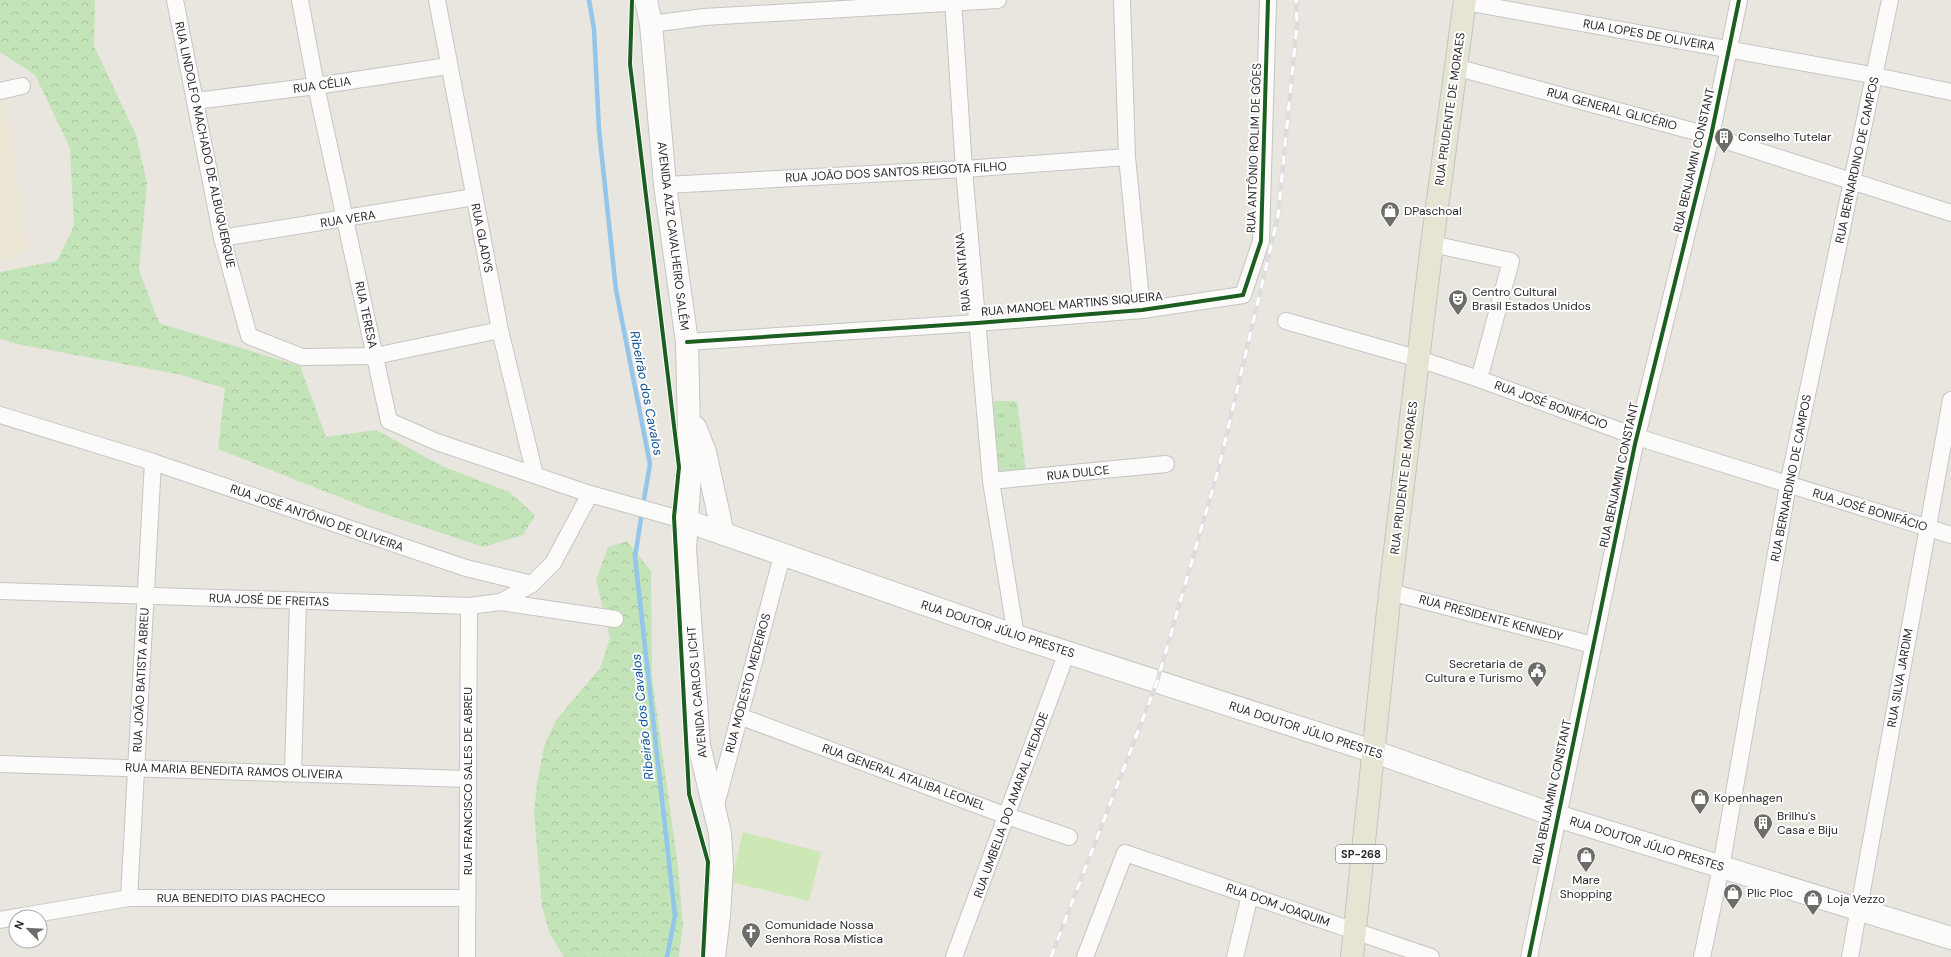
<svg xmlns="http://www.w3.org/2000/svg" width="1951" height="957" font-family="'DM Sans',sans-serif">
	<defs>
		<pattern id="grass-tufts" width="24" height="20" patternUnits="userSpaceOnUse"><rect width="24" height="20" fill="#c3e4b8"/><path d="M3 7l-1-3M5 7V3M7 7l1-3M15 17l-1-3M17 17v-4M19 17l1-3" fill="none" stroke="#a8c49e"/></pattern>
		<pattern id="forest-crowns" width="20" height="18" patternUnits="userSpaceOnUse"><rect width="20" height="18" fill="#c3e4b8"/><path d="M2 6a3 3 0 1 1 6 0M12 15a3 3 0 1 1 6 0" fill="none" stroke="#a8c49e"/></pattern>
	</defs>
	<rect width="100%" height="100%" fill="#e8e6df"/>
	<!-- education -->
	<polygon fill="#ebe7d4" points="6,100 28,252 0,261 0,102"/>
	<!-- grass -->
	<polygon fill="url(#grass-tufts)" points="987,401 1017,401 1026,470 993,475"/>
	<!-- forest -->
	<g fill="url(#forest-crowns)">
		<polygon points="0,0 95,0 94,46 136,135 147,183 139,270 159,323 300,366 326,437 376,430 442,466 509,492 535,515 523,535 483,547 367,508 218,449 225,388 177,374 12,343 0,338 0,272 57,261 74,226 70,148 35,75 0,52"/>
		<polygon points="627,541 651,571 652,677 678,867 683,924 679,957 564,957 550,934 542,906 534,813 537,783 544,747 556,720 600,668 610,638 596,580 608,547"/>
	</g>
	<!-- pitch -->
	<polygon fill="#cde8b5" points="743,832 821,852 809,901 731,882"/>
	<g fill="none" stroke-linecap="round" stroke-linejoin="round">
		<!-- stream -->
		<g stroke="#93c6ea" stroke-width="4.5">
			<polyline points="589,0 594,29 599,130 616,290 650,464 643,505"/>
			<polyline points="642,512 635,557 675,916 667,957"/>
		</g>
		<defs>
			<g id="minor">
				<polyline points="175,0 222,238 249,336 302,357 375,356 500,330"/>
				<polyline points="300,0 316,86 389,421 437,442 590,494 687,521"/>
				<polyline points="437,0 500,330 535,475"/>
				<polyline points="953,0 964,169 991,481 1016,636"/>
				<polyline points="1122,0 1127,157 1142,310"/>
				<polyline points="1465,2 1866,74 1951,92"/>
				<polyline points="651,24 704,17 998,0"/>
				<polyline points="1455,67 1711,136 1951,213"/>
				<polyline points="0,91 22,86"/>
				<polyline points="195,101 316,86 448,66"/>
				<polyline points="665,185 964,169 1127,157"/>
				<polyline points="222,238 474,197"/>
				<polyline points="1432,244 1511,261 1479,379"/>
				<polyline points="1286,321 1419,359 1479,379 1637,437 1951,535"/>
				<polyline points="687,342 977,323 1142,310 1243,295 1261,241 1268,0"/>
				<polyline points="0,415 153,462 466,568 532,584 553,563 590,494"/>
				<polyline points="991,481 1166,464"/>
				<polyline points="0,591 469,606 501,602 532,584"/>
				<polyline points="1390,592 1593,645"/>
				<polyline points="501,602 615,619"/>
				<polyline points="739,716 1007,816 1069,837"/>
				<polyline points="0,764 468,779"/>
				<polyline points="293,773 298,601"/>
				<polyline points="715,809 782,556"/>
				<polyline points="129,898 153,462"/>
				<polyline points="17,917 129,898 467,898"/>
				<polyline points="0,920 16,917"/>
				<polyline points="467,957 469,606"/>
				<polyline points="954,957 1067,652"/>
				<polyline points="1085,957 1125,853 1431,957"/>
				<polyline points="1235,957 1250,895"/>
				<polyline points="1529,957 1635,444 1711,136 1739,0"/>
				<polyline points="1702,957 1721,867 1788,485 1890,0"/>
				<polyline points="1850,957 1951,400"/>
			</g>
			<g id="secondary">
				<polyline points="646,0 651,24 665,185 687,342 690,474 685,549 699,745 720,833 722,866 719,916 714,957"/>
				<polyline points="695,427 705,452 723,534"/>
				<polyline points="687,521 1016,636 1372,751 1557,816 1951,938"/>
			</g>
			<polyline id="primary" points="1352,957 1390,592 1432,244 1465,0"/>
		</defs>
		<!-- minor casing -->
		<use href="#minor" stroke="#c6c5c5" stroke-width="18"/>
		<!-- secondary casing -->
		<use href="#secondary" stroke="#c6c5c5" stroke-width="24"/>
		<!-- primary casing -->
		<use href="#primary" stroke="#c4c4c1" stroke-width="24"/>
		<!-- minor -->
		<use href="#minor" stroke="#fcfbfa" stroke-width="16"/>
		<!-- secondary -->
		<use href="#secondary" stroke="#fcfbfa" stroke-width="22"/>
		<!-- primary -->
		<use href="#primary" stroke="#e6e4d3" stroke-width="22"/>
		<defs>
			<polyline id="rail" points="1051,957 1157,682 1219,467 1278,216 1297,24 1296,0"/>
		</defs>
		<!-- rail casing -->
		<use href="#rail" stroke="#ddddde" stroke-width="4.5"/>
		<!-- rail -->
		<use href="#rail" stroke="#fff" stroke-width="3" stroke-dasharray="9" stroke-linecap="butt"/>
		<defs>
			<g id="cycleway">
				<polyline points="632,0 630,64 679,467 674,517 689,794 708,862 703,957"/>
				<polyline points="687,342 977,323 1142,310 1243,295 1261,241 1268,0"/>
				<polyline points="1529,957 1635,444 1711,136 1739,0"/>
			</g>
		</defs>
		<!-- cycleway casing -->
		<use href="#cycleway" stroke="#fff" stroke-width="6"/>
		<!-- cycleway -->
		<use href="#cycleway" stroke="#1b5e20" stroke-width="4"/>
	</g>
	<!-- icons -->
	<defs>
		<symbol id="building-pin" viewBox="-11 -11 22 30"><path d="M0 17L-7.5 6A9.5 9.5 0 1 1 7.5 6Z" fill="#6c6c69" stroke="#fff"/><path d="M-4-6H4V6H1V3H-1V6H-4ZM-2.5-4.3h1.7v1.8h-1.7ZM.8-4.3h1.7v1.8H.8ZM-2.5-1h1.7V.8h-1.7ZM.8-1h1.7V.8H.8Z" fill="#fff"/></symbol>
		<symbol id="shop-pin" viewBox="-11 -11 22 30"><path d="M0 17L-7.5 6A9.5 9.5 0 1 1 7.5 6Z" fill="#6c6c69" stroke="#fff"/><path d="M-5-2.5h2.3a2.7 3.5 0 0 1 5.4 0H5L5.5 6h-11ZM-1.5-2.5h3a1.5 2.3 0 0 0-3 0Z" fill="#fff"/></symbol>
		<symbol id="theatre-pin" viewBox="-11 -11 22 30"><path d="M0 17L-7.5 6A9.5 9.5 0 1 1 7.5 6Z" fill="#6c6c69" stroke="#fff"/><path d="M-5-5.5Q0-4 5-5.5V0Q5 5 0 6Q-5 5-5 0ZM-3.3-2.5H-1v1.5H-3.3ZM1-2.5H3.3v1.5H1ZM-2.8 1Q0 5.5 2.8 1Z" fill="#fff"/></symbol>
		<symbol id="civic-pin" viewBox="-11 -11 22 30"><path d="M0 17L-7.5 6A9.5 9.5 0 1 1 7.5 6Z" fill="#6c6c69" stroke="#fff"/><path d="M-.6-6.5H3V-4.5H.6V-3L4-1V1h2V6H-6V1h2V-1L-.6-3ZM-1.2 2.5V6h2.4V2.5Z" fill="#fff"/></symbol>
		<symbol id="church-pin" viewBox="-11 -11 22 30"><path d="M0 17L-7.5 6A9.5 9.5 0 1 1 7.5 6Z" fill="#6c6c69" stroke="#fff"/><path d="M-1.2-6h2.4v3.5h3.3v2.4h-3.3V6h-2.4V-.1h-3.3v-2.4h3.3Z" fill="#fff"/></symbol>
	</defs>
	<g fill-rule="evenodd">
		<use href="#building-pin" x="1713" y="126" width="22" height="30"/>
		<use href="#shop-pin" x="1379" y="200" width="22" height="30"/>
		<use href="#theatre-pin" x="1447" y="288" width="22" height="30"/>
		<use href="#civic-pin" x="1526" y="660" width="22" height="30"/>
		<use href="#shop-pin" x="1689" y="787" width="22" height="30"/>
		<use href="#building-pin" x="1752" y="812" width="22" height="30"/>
		<use href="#shop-pin" x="1575" y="845" width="22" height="30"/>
		<use href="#shop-pin" x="1722" y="882" width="22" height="30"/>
		<use href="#shop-pin" x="1802" y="888" width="22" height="30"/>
		<use href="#church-pin" x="740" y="921" width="22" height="30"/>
	</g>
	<g text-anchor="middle" stroke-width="4" stroke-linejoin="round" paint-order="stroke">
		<!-- shield labels -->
		<rect fill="#fff" stroke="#6a6a6a" stroke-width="1" x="1336" y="845" width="50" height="18" rx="3"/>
		<g font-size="11" font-weight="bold" fill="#2a2a2a">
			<text x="1361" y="858">SP-268</text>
		</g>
		<!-- street labels -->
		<g font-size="12" fill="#2a2a2a" stroke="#fff">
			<text transform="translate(1649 35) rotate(10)" y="4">RUA LOPES DE OLIVEIRA</text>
			<text transform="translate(322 85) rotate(-8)" y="4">RUA CÉLIA</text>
			<text transform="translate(1450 109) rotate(-82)" y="4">RUA PRUDENTE DE MORAES</text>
			<text transform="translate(1612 109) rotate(15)" y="4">RUA GENERAL GLICÉRIO</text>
			<text transform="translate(205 145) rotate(78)" y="4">RUA LINDOLFO MACHADO DE ALBUQUERQUE</text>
			<text transform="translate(1254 148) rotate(-88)" y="4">RUA ANTÔNIO ROLIM DE GÓES</text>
			<text transform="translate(1694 160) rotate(-77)" y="4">RUA BENJAMIN CONSTANT</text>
			<text transform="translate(1857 160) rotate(-78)" y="4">RUA BERNARDINO DE CAMPOS</text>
			<text transform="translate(896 172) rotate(-3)" y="4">RUA JOÃO DOS SANTOS REIGOTA FILHO</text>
			<text transform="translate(348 219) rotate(-9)" y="4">RUA VERA</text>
			<text transform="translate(673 236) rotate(83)" y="4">AVENIDA AZIZ CAVALHEIRO SALÉM</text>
			<text transform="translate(482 238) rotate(79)" y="4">RUA GLADYS</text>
			<text transform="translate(963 272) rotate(-95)" y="4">RUA SANTANA</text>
			<text transform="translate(1072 304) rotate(-5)" y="4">RUA MANOEL MARTINS SIQUEIRA</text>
			<text transform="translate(366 315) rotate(78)" y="4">RUA TERESA</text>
			<text transform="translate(1551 405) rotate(20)" y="4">RUA JOSÉ BONIFÁCIO</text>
			<text transform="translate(1078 473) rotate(-6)" y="4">RUA DULCE</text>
			<text transform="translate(1619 475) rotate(-78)" y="4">RUA BENJAMIN CONSTANT</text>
			<text transform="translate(1404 478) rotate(-83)" y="4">RUA PRUDENTE DE MORAES</text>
			<text transform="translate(1791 478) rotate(-79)" y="4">RUA BERNARDINO DE CAMPOS</text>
			<text transform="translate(1870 510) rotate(17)" y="4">RUA JOSÉ BONIFÁCIO</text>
			<text transform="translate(317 518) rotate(19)" y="4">RUA JOSÉ ANTÔNIO DE OLIVEIRA</text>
			<text transform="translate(269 600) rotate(2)" y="4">RUA JOSÉ DE FREITAS</text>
			<text transform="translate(1491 618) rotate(15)" y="4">RUA PRESIDENTE KENNEDY</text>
			<text transform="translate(998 629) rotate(18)" y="4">RUA DOUTOR JÚLIO PRESTES</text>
			<text transform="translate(1900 678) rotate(-80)" y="4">RUA SILVA JARDIM</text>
			<text transform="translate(141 680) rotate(-87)" y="4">RUA JOÃO BATISTA ABREU</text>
			<text transform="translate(748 683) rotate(-75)" y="4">RUA MODESTO MEDEIROS</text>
			<text transform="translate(697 692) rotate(-95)" y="4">AVENIDA CARLOS LICHT</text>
			<text transform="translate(1306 730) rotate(18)" y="4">RUA DOUTOR JÚLIO PRESTES</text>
			<text transform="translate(234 771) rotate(2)" y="4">RUA MARIA BENEDITA RAMOS OLIVEIRA</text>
			<text transform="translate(904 777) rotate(20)" y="4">RUA GENERAL ATALIBA LEONEL</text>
			<text transform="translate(468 781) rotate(-90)" y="4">RUA FRANCISCO SALES DE ABREU</text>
			<text transform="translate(1552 792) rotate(-78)" y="4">RUA BENJAMIN CONSTANT</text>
			<text transform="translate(1011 805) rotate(-70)" y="4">RUA UMBELIA DO AMARAL PIEDADE</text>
			<text transform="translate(1647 844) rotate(17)" y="4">RUA DOUTOR JÚLIO PRESTES</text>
			<text x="241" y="902">RUA BENEDITO DIAS PACHECO</text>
			<text transform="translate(1278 905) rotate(19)" y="4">RUA DOM JOAQUIM</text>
		</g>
		<!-- poi labels -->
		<g font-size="12" fill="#2a2a2a" stroke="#fff" text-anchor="start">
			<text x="1738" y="141">Conselho Tutelar</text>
			<text x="1404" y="215">DPaschoal</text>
			<text x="1472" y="296">Centro Cultural<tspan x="1472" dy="14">Brasil Estados Unidos</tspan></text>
			<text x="1523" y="668" text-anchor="end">Secretaria de<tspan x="1523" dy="14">Cultura e Turismo</tspan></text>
			<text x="1714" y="802">Kopenhagen</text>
			<text x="1777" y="820">Brilhu's<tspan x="1777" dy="14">Casa e Biju</tspan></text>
			<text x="1586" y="884" text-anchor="middle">Mare<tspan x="1586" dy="14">Shopping</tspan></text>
			<text x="1747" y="897">Plic Ploc</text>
			<text x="1827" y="903">Loja Vezzo</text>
			<text x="765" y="929">Comunidade Nossa<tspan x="765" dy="14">Senhora Rosa Mística</tspan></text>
		</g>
		<!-- water labels -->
		<g font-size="13" font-style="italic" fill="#0d539a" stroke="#fff">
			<text transform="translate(647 393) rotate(79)" y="5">Ribeirão dos Cavalos</text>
			<text transform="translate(642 717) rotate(-96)" y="5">Ribeirão dos Cavalos</text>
		</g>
	</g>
	<!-- north arrow -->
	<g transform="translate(28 929) rotate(294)"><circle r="19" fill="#ffffff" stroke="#aaaaaa"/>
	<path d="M0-3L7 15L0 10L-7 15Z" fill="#6c6c69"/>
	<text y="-6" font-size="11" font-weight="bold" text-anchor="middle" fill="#2a2a2a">N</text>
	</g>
</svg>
